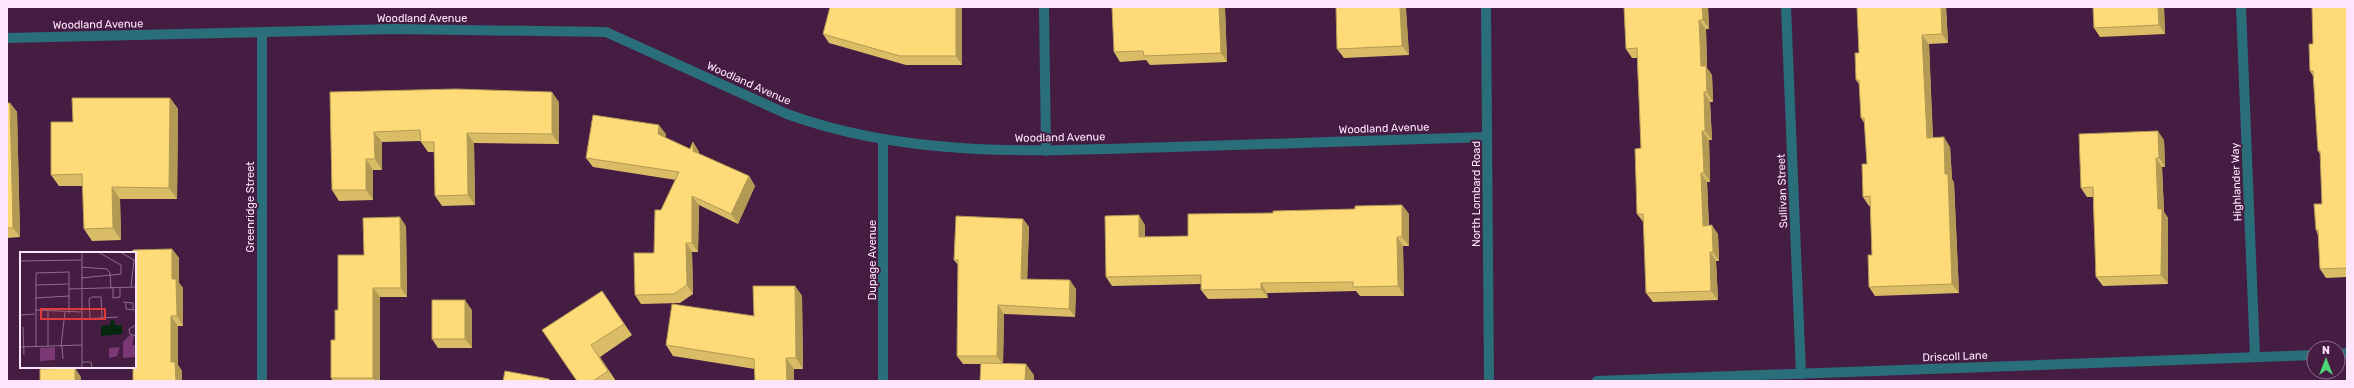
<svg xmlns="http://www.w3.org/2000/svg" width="2354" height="388" font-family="Rubik,sans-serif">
	<rect width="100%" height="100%" fill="#451d43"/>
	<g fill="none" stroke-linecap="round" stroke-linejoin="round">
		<!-- minor -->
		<g stroke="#296e79" stroke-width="10">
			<polyline points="1044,7 1046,151"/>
			<polyline points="1486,7 1489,381"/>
			<polyline points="1786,7 1801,374"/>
			<polyline points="2241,7 2255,357"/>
			<polyline points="262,32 262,381"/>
			<path d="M7,38l387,-9 212,3 181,82c123,45 256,37 385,33 105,-3 210,-7 315,-10"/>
			<polyline points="2338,354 2347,353"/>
			<polyline points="883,381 883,139"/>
			<polyline points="1597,381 2314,355"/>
		</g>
	</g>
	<!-- wall -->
	<g fill="#dabc67">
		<polygon points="962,7 962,65 906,65 829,43 823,34"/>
		<polygon points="1708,7 1709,29 1706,29 1707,68 1712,75 1713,102 1710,102 1712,140 1709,140 1710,182 1707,182 1709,225 1718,234 1719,261 1716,261 1718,300 1653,302 1646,293 1644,223 1637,214 1641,148 1637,58 1632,58 1626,49"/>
		<polygon points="1857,7 1946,7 1948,43 1929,44 1933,138 1950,147 1952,179 1954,183 1959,293 1875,296 1869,287 1872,255 1870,206 1869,206 1863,197 1867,164 1865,124 1861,118 1859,84 1856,80 1859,53"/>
		<polygon points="2164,7 2165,34 2100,37 2094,28"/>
		<polygon points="2347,7 2347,277 2326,278 2320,269 2318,235 2316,230 2322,204 2321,155 2318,151 2313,76 2310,71 2313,44"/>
		<polygon points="1225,8 1227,62 1150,65 1146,60 1120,62 1114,52"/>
		<polygon points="1406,12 1409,55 1344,58 1337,49"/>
		<polygon points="330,92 559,102 559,144 474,143 475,205 442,206 435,196 434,152 428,152 421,142 421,141 382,142 382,170 373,170 373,200 339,201 332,190"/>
		<polygon points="170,98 178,109 177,199 120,199 121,240 92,241 84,229 83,186 59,186 51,175 73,122"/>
		<polygon points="7,103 10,103 17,112 20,237 7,238"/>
		<polygon points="666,134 665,138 690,149 693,142 699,152 699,154 749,176 755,186 738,224 699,205 698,252 692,252 693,294 680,303 641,304 635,295 654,253 661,210 676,180 593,167 586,158"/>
		<polygon points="2164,140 2165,167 2162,167 2164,212 2168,218 2168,284 2103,286 2096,277 2093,197 2087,197 2081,188"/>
		<polygon points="1402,205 1409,214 1409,246 1403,246 1404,296 1360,296 1356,291 1267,293 1268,298 1208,299 1201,290 1201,284 1112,286 1106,277 1145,225 1145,237 1188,236 1273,213 1355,209"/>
		<polygon points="1023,219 1029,227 1027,279 1076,289 1075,317 1004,314 1003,363 1034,375 1034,381 980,381 981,364 963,364 957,356 958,265 954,260"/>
		<polygon points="406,226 407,297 380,297 380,381 333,381 331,378 335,340 338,310 364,255"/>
		<polygon points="172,249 179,258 179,283 183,288 183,326 178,326 178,365 182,371 182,381 133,381"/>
		<polygon points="795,286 802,296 803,369 794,369 794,381 755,381 755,369 673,356 666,345 754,316"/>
		<polygon points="602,291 632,335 600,357 616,381 577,381"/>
		<polygon points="472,310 472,348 438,348 432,339"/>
	</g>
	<!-- shaded-wall -->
	<g fill="#b29954">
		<polygon points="956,7 962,7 962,65 956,56"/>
		<polygon points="1219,7 1224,7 1225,8 1227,62 1221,53"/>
		<polygon points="1400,7 1406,7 1409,55 1402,46"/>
		<polygon points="1702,7 1708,7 1709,29 1703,20"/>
		<polygon points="1941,7 1946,7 1948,43 1942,34"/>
		<polygon points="2158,7 2164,7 2165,34 2159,25"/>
		<polygon points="1699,20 1706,29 1707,68 1712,75 1713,102 1707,92 1701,66"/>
		<polygon points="1922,35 1929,44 1933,147 1927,138"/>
		<polygon points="552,92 559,102 559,144 552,134"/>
		<polygon points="1704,92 1710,102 1712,140 1705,131"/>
		<polygon points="170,98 178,109 177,199 169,188"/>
		<polygon points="10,103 17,112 20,237 13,228"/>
		<polygon points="659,125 666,134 664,144 658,134"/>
		<polygon points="1702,131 1709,140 1710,182 1704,173"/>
		<polygon points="2158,131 2164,140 2165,167 2159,158"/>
		<polygon points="374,132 382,142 382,170 375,159"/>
		<polygon points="467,133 474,143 475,205 468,195"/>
		<polygon points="1944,137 1950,147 1952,179 1954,183 1959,293 1952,284 1945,174"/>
		<polygon points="693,142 699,152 699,160 693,151"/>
		<polygon points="2156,158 2162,167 2164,212 2168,218 2168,284 2161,275 2158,209"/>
		<polygon points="366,159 373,170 373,200 366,190"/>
		<polygon points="1701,173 1707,182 1709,235 1703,226"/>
		<polygon points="749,176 755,186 738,224 731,214"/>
		<polygon points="112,187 120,199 121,240 113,228"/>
		<polygon points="692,196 699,205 698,252 692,243"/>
		<polygon points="1402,205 1409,214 1409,246 1402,237"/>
		<polygon points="1139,215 1145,225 1145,246 1139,237"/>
		<polygon points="400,217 406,226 407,297 401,288"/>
		<polygon points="1023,219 1029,227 1027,288 1021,279"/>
		<polygon points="1712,225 1718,234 1719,261 1713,252"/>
		<polygon points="1397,237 1403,246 1404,296 1398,286"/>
		<polygon points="686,243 692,252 693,294 687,285"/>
		<polygon points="172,249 179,258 179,283 183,288 183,326 177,316 172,279"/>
		<polygon points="1710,252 1716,261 1718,300 1711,291"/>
		<polygon points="1070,280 1076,289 1075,317 1069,309"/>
		<polygon points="1261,283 1267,293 1268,298 1261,289"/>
		<polygon points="795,286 802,296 803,369 796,358"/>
		<polygon points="373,288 380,297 380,381 375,381 373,378"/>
		<polygon points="465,300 472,310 472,348 465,339"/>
		<polygon points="998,305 1004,314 1003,365 997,356"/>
		<polygon points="171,316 178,326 178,365 182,371 182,381 176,381 171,362"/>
		<polygon points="786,358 794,369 794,381 787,381"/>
		<polygon points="1026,364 1034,375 1034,381 1025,381"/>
		<polygon points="75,368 81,377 81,381 75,381"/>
	</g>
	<!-- building -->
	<g fill="#fedb78" stroke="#b29954">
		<polygon points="830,7 956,7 956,56 900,56 823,34"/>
		<polygon points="1112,7 1219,7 1221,53 1144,56 1143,51 1114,52"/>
		<polygon points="1336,7 1400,7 1402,46 1337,49"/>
		<polygon points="1624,7 1702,7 1703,20 1699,20 1701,66 1706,66 1707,92 1704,92 1705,131 1702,131 1704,173 1701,173 1703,226 1712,225 1713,252 1710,252 1711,291 1646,293 1643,214 1637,214 1635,149 1641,148 1637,48 1626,49"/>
		<polygon points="1857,7 1941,7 1942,34 1922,35 1927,138 1944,137 1945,174 1948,174 1952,284 1869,287 1868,255 1872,255 1870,196 1863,197 1862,164 1867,164 1864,118 1861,118 1859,80 1856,80 1855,53 1859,53"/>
		<polygon points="2093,7 2158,7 2159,25 2094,28"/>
		<polygon points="2312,7 2347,7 2347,268 2320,269 2318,230 2316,230 2314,204 2322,204 2320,151 2318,151 2313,71 2310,71 2309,44 2313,44"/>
		<polygon points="456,89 552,92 552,134 467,133 468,195 435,196 434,142 421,142 420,130 374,132 375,159 366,159 366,190 332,190 330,92"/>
		<polygon points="72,98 170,98 169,188 112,187 113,228 84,229 82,174 51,175 51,122 73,122"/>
		<polygon points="7,103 10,103 13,228 7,228"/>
		<polygon points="593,115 659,125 658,134 690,149 693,142 693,151 749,176 731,214 692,196 692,243 686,243 687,285 674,294 635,295 634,253 654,253 655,210 661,210 679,172 586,158"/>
		<polygon points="2158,131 2159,158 2156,158 2158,209 2162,209 2161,275 2096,277 2093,187 2081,188 2079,134"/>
		<polygon points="1402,205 1402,237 1397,237 1398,286 1353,287 1353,282 1261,283 1261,289 1201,290 1201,275 1106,277 1105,216 1139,215 1139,237 1188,236 1188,214 1273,213 1273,211 1355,209 1355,206"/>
		<polygon points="956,216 1023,219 1021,279 1070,280 1069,309 998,305 997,356 957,356 958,260 954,260"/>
		<polygon points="400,217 401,288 373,288 373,378 331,378 331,340 335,340 335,310 338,310 338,255 364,255 363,218"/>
		<polygon points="172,249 172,279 176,279 177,316 171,316 171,362 175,362 176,381 133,381 133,367 135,367 135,253 133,253 133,250"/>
		<polygon points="753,286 795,286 796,358 786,358 787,381 755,381 754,359 666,345 672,304 754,316"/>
		<polygon points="602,291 624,324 591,345 608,371 593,381 577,381 542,330"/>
		<rect x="432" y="300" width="33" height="39"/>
		<polygon points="981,363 1026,364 1025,381 980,381"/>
		<polygon points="75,368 75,381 40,381 40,369"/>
		<polygon points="505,371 549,379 549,381 503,381"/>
	</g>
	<g text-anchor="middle" stroke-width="4" stroke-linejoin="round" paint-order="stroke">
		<!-- street labels -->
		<g font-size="11" fill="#ffe5fb" stroke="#451d43">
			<text x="422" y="22">Woodland Avenue</text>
			<text transform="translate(98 24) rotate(-1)" y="4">Woodland Avenue</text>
			<text transform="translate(749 83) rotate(24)" y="4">Woodland Avenue</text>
			<text transform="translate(1384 128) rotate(-2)" y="4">Woodland Avenue</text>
			<text transform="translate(1060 137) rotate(-1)" y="4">Woodland Avenue</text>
			<text transform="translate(2236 182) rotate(-92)" y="4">Highlander Way</text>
			<text transform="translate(1782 191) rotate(-92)" y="4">Sullivan Street</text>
			<text transform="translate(1476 194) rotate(-90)" y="4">North Lombard Road</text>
			<text transform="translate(250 207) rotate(-90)" y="4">Greenridge Street</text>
			<text transform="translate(872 260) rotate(-90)" y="4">Dupage Avenue</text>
			<text transform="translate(1955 356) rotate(-2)" y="4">Driscoll Lane</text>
		</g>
	</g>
	<!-- overview -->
	<g transform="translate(20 252)">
		<rect width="116" height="116" fill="#451d43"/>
		<path d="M110,83l4,1 -2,9h4v12l-13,1v-16zM35,95v13l-15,1v-13zM100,95l-3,9 -8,2v-10z" fill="#7a3975"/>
		<path d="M91,68h3l1,5h7v9l-21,2v-10l9,-1z" fill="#03280f"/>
		<path fill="none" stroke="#8f6d8d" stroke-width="1" d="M100,0l16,9M0,9l61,-1M61,15l26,2 3,4 1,15M61,26l40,-4v-9l-23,-13M16,33l33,-1M111,35l3,-27M93,36v10l7,-1v-10M49,37l67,-2M15,46l34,-2M103,50l10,1v6M106,51v6l9,1M15,58l46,2M28,58v36M0,63l15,-1M61,67l37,-2M70,67l-1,-20 3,-2h9l1,21M116,73l-7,4 1,5 6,2M3,75l1,28M41,94l4,-34M42,94l1,13M0,95l62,-2M16,95v-74l33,-1v41M62,110h9l1,6M62,116v-116"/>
		<path fill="#da3b3d" fill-opacity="0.15" stroke="#da3b3d" stroke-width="2" d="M21,57h64v10h-64z"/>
		<rect width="116" height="116" fill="none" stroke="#ffe5fb" stroke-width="2"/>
	</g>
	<!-- border -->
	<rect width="2354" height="388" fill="none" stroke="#ffe5fb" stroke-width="16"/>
	<!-- north arrow -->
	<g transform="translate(2326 360)"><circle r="19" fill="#451d43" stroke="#8f6d8d"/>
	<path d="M0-3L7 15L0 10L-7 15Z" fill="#4cd676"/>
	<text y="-6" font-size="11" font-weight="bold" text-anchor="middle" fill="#ffe5fb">N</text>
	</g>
</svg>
